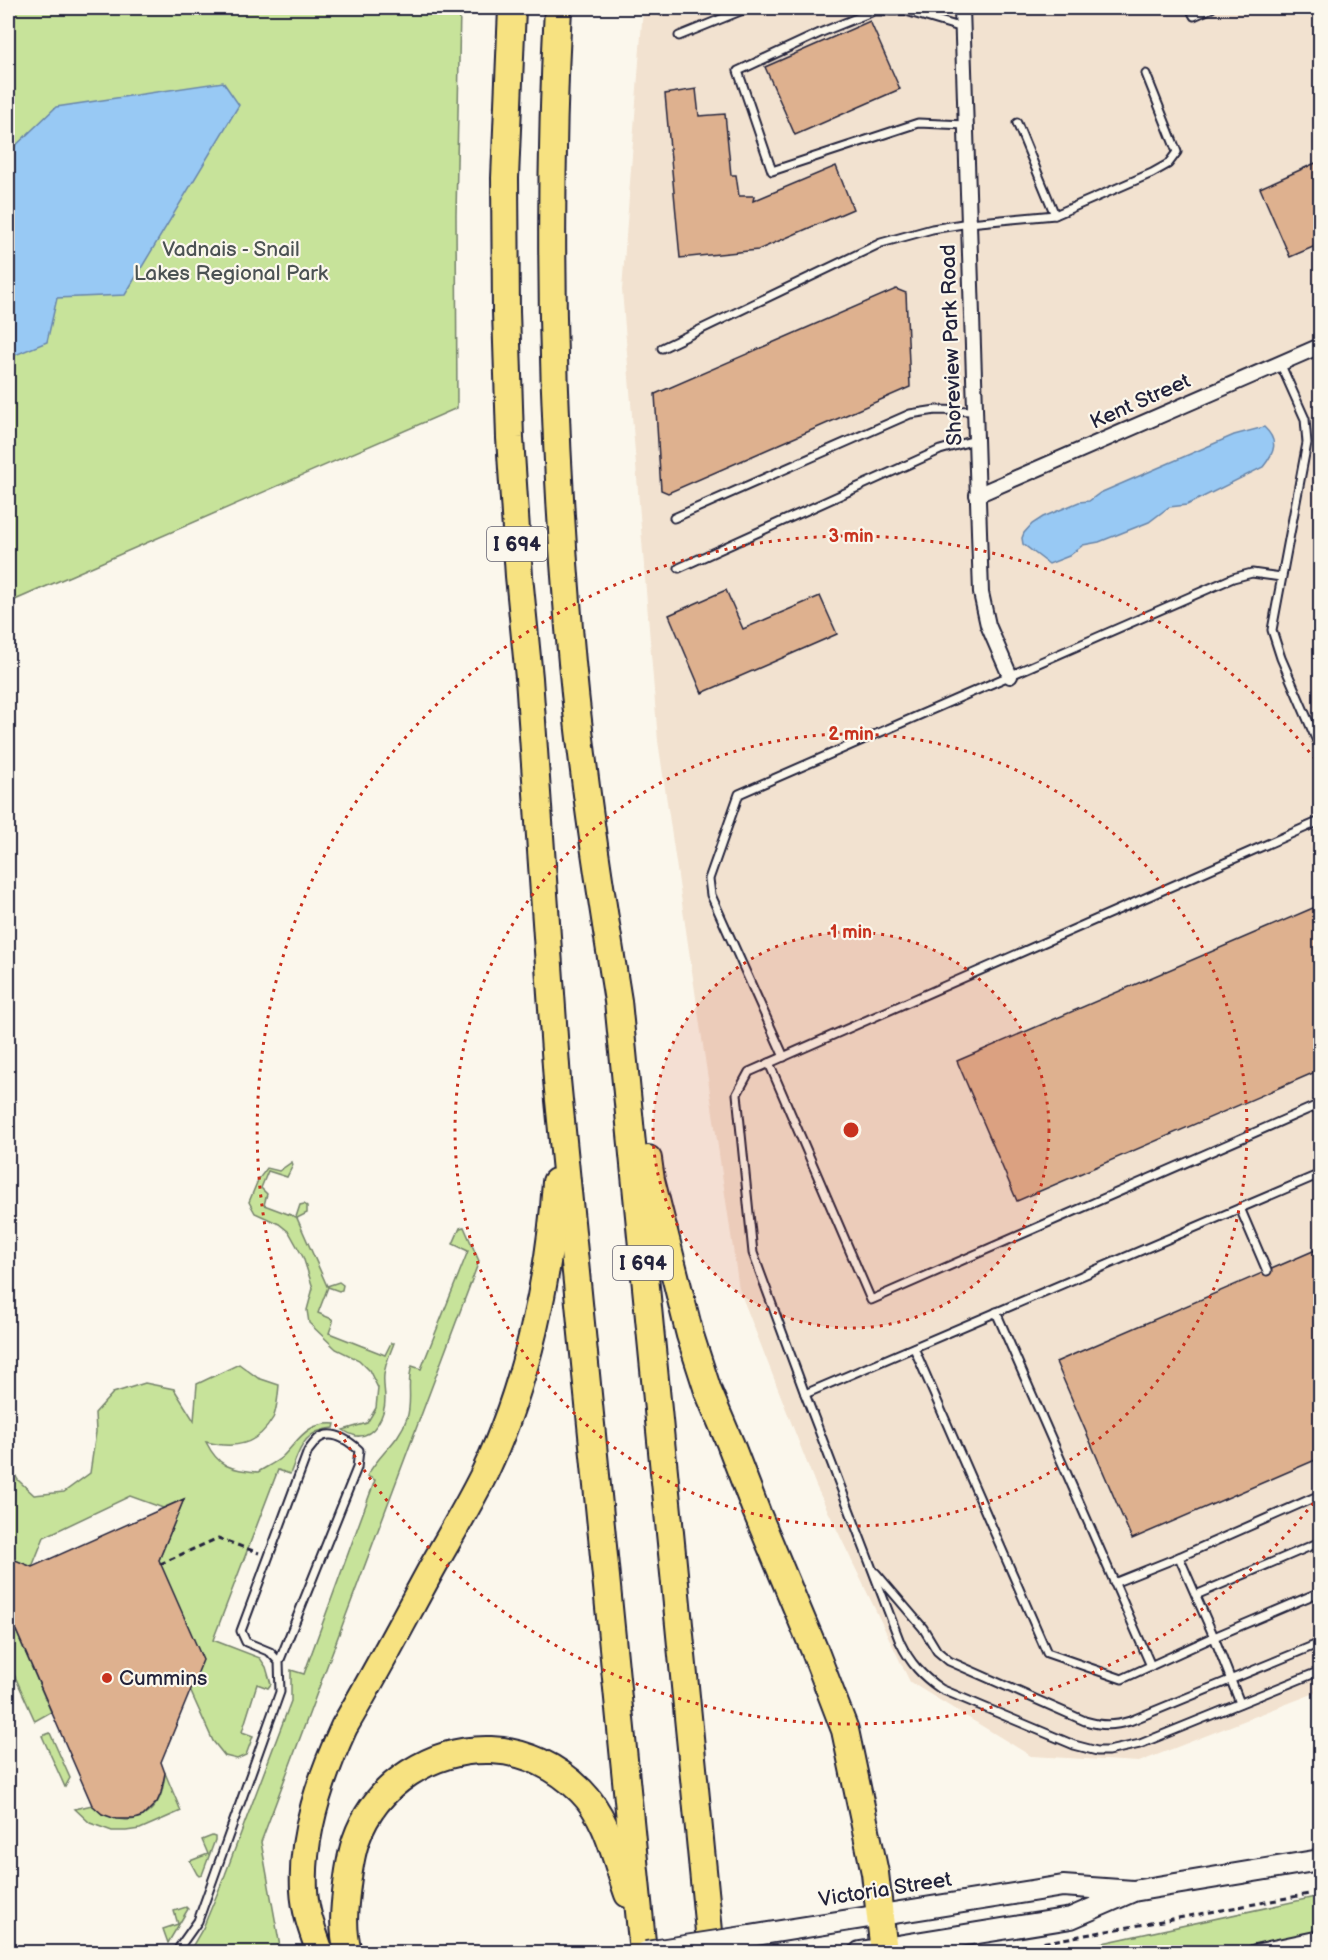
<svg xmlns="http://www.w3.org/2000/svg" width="1328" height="1960" font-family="'Balsamiq Sans',sans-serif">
	<rect width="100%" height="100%" fill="#fbf7ec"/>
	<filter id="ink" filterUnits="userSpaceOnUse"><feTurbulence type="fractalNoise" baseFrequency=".0167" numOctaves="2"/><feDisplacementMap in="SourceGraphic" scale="12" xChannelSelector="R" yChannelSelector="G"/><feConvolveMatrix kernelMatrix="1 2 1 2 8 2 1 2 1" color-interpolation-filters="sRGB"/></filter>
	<g filter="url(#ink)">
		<!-- built -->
		<polygon fill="#f2e2d0" points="643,8 1320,8 1320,1691 1139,1762 1031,1756 910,1682 816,1486 739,1289 658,741 622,290"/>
		<!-- green -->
		<g fill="#c7e39a" stroke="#74826a" stroke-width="1.5">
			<polygon points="8,8 460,8 456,215 457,408 8,603"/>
			<path d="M292,1162l1,3 -6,12 -19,-6 -7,17 6,6 -3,11 32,12 4,-12 4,-1 3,2v7l-10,5 30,68 12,-4 4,3 -1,5 -3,1 -11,-4 -10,26 14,6 1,3 -4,11 56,22 6,-12h3c-4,11 -9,21 -10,32 -1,8 1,16 1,24 0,15 -10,39 -29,37 -4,-1 -10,-4 -13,-6l24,-7 9,-15 2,-20 -9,-18 -10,-10 -23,-11 -27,-26 -2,-13 6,-22 -10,-31 -14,-25 -10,-8 -24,-11 -6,-11 9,-22 9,-12 12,3z"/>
			<path d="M464,1227l15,34 -218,581 20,110h-92l14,-24 22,-53 66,-174v-31l13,4 71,-194 -8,-4c12,-22 32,-34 40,-58 6,-18 -1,-35 5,-52l9,3 47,-118 -15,-7 7,-16z"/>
			<path d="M239,1364l19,14 21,7c-1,10 -2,25 -6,33 -16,28 -39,31 -67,24 13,26 24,27 52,30 8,-5 17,-9 24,-15 18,-18 24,-35 53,-33l-1,4c-31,2 -34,21 -44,46l-12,-4 -65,170 47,18 6,9 5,17 -3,4 -11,-4 -15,48 11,4 -7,19 -9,4 -12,-3 -12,-15 -23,-51 -31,-130 25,-61 -21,9 -33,-12 -86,41 -12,30 -24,-10v-95l10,18 16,15 30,-3 26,-19 6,-41 -1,-19 18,-20 32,-10 29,6 20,32 3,-37z"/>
			<polygon points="8,1631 17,1633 51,1712 35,1721 8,1661"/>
			<polygon points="50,1733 70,1778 65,1787 42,1736"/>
			<path d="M165,1773l16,38 -41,18 -14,2h-14l-22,-8 -15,-14 17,-4c21,18 49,23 66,-4 5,-8 6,-19 7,-28z"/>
			<polygon points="212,1836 215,1837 215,1840 202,1875 199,1876 197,1874 190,1861 208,1854 202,1840"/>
			<polygon points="1320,1896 1320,1952 1061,1952"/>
			<polygon points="186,1907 188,1909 168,1943 163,1929 178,1924 174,1911"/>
		</g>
		<!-- water -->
		<g fill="#98c9f4" stroke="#6986aa" stroke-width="1.5">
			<polygon points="223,82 239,105 125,295 57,298 47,342 8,358 8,290 13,287 11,150 56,107"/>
			<path d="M1264,427c15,14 11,25 -1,40l-76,38 -18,2 -20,15 -50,20 -16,3 -14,11 -20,8 -26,-20 -1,-6 2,-5 8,-9 11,-7 36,-15 10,-1 11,-8 134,-58z"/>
		</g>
		<!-- building -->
		<g fill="#deb18f" stroke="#22223b" stroke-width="1.5">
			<polygon points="660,8 677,8 660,15"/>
			<polygon points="870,21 900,89 795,135 765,67"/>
			<polygon points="696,89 699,116 725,114 731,175 736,175 739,196 754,196 753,201 836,166 853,209 758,250 680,258 665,94"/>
			<polygon points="1320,161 1320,244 1290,257 1260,188"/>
			<polygon points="896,289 906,293 910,387 668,493 661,490 655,394"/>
			<polygon points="726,590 743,629 820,596 837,634 702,693 669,615"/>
			<polygon points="1320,905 1320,1070 1017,1201 957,1061"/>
			<polygon points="1320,1248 1320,1458 1132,1539 1056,1362"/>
			<polygon points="184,1499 159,1560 203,1660 161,1762 165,1773 161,1793 157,1802 143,1816 134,1819 116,1819 102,1814 92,1805 8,1612 8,1557 32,1567"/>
		</g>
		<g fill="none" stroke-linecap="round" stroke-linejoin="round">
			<defs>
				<g id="lane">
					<polyline points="1190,8 1194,16 1212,8"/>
					<polyline points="963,28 906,11 874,11 822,32 738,71 772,171 918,123 966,125"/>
					<polyline points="679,36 748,8"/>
					<polyline points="1017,123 1055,215"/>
					<polyline points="662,348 881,243 932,229 969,223 1055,215 1152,173 1168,164 1177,152 1146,74"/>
					<polyline points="1280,363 1305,419 1307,443 1272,630 1281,658 1320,748"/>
					<polyline points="674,518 910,414 936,410 974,411"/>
					<polyline points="679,568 940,450 975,440"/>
					<path d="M1320,821l-571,251 -12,22 16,159 52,141 95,248c10,21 22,34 41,47l133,56 23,6h11l32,-7 180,-73"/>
					<polyline points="784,1057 711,895 709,879 739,794 1233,578 1252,573 1281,577"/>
					<polyline points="769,1063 871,1300 1320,1104"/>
					<polyline points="1240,1208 1267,1271"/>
					<polyline points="996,1312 1151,1666"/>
					<polyline points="914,1348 1047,1653 1122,1679 1214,1637 1240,1703"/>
					<polyline points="805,1394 1320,1174"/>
					<polyline points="1320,1495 1179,1557 1214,1637 1320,1592"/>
					<path d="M876,1573l47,55 14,23 12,10 136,60c17,5 29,5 45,0l190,-78"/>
					<polyline points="1114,1583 1179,1557"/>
					<polyline points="1196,1595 1320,1542"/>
					<path d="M176,1952l22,-31 82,-229 -1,-30 78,-194 2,-18c-10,-9 -27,-22 -41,-11 -3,3 -7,8 -10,12l-67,180 5,11 24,10 9,10"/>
				</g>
				<g id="street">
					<polyline points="962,8 981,593 988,625 1010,676"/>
					<polyline points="977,495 1320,346"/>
					<polyline points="1255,1952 1320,1938"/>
				</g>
				<g id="secondary">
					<polyline points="750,1936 1063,1886 1133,1891 1320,1860"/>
					<polyline points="860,1952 1071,1918 1131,1892"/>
				</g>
				<g id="highway">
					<polyline points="512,8 505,178 506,311 510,438 519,576 529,678 557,1080 643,1952"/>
					<path d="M558,8c-11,206 -6,414 11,620 10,125 29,249 49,373l93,951"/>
					<polyline points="648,1159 651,1180 690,1335 708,1391 730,1443 757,1513 814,1649 845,1730 875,1873 884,1952"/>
					<path d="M320,1952c-7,-20 -15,-40 -16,-62 -3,-56 17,-113 40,-163 31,-52 59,-106 88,-159 18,-32 37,-63 53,-96 41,-86 65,-195 71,-290"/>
					<path d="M348,1952c-6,-23 -4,-44 -1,-67 2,-16 4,-31 9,-45 20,-57 77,-92 135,-90 34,1 66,17 90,41 27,27 34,67 47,103"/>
				</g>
			</defs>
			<!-- lane casing -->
			<use href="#lane" stroke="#22223b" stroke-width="11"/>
			<!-- street casing -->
			<use href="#street" stroke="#22223b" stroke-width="18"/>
			<!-- secondary casing -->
			<use href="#secondary" stroke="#22223b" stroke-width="24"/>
			<!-- highway casing -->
			<use href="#highway" stroke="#22223b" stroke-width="30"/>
			<!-- path -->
			<g stroke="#22223b" stroke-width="3" stroke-dasharray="6 4.5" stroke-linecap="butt">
				<polyline points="160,1564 218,1538 259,1553"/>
				<polyline points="992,1952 1320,1892"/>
			</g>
			<!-- lane -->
			<use href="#lane" stroke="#fbf7ec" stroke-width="7"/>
			<!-- street -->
			<use href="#street" stroke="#fbf7ec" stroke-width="14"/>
			<!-- secondary -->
			<use href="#secondary" stroke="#fbf7ec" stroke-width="20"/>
			<!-- highway -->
			<use href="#highway" stroke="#f7e281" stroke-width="26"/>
			<defs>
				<polyline id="secondary-bridge" points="646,1952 750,1936"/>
			</defs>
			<!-- secondary-bridge casing -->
			<use href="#secondary-bridge" stroke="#22223b" stroke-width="24" stroke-linecap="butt"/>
			<!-- secondary-bridge -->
			<use href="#secondary-bridge" stroke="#fbf7ec" stroke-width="20"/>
		</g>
	</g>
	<!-- distance rings -->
	<circle cx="851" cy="1130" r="198" fill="#c8321e" fill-opacity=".12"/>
	<g fill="none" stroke="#c8321e" stroke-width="3" stroke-dasharray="3 6">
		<circle cx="851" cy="1130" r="198"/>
		<circle cx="851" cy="1130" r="396"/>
		<path d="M1319 1496A594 594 0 1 1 1319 764"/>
	</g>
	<!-- markers -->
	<circle fill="#c8321e" stroke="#fbf7ec" stroke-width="2" cx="107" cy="1678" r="6"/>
	<g text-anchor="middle" stroke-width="4.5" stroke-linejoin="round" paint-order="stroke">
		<!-- shield labels -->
		<g fill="#fbf7ec" stroke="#636270" stroke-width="1.5">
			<rect x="487" y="527" width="60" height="34" rx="4.5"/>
			<rect x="613" y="1246" width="60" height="34" rx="4.5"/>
		</g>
		<g font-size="20" font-weight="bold" fill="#22223b">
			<text x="517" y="551">I 694</text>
			<text x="643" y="1270">I 694</text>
		</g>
		<!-- park labels -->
		<g font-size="21" fill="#4b5253" stroke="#fbf7ec">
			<text x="231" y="256">Vadnais - Snail<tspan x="231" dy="24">Lakes Regional Park</tspan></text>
		</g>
		<!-- street labels -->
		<g font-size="21" fill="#22223b" stroke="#fbf7ec">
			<text transform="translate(951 345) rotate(-92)" y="7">Shoreview Park Road</text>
			<text transform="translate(1140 401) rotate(-24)" y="7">Kent Street</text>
			<text transform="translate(885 1889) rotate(-9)" y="7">Victoria Street</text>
		</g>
		<!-- poi labels -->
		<g font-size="21" fill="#22223b" stroke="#fbf7ec" text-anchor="start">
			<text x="119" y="1685">Cummins</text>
		</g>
	</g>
	<circle cx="851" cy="1130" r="9" fill="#c8321e" stroke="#fbf7ec" stroke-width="3"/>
	<g font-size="18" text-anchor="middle" font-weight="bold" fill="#c8321e" stroke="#fbf7ec" stroke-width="4.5" stroke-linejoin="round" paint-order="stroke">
		<text x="851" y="542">3 min</text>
		<text x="851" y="740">2 min</text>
		<text x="851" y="938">1 min</text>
	</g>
	<!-- margin -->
	<rect width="1328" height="1960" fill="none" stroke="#fbf7ec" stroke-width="30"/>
	<rect x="15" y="15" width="1298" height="1930" fill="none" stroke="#22223b" stroke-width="2" filter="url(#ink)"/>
</svg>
